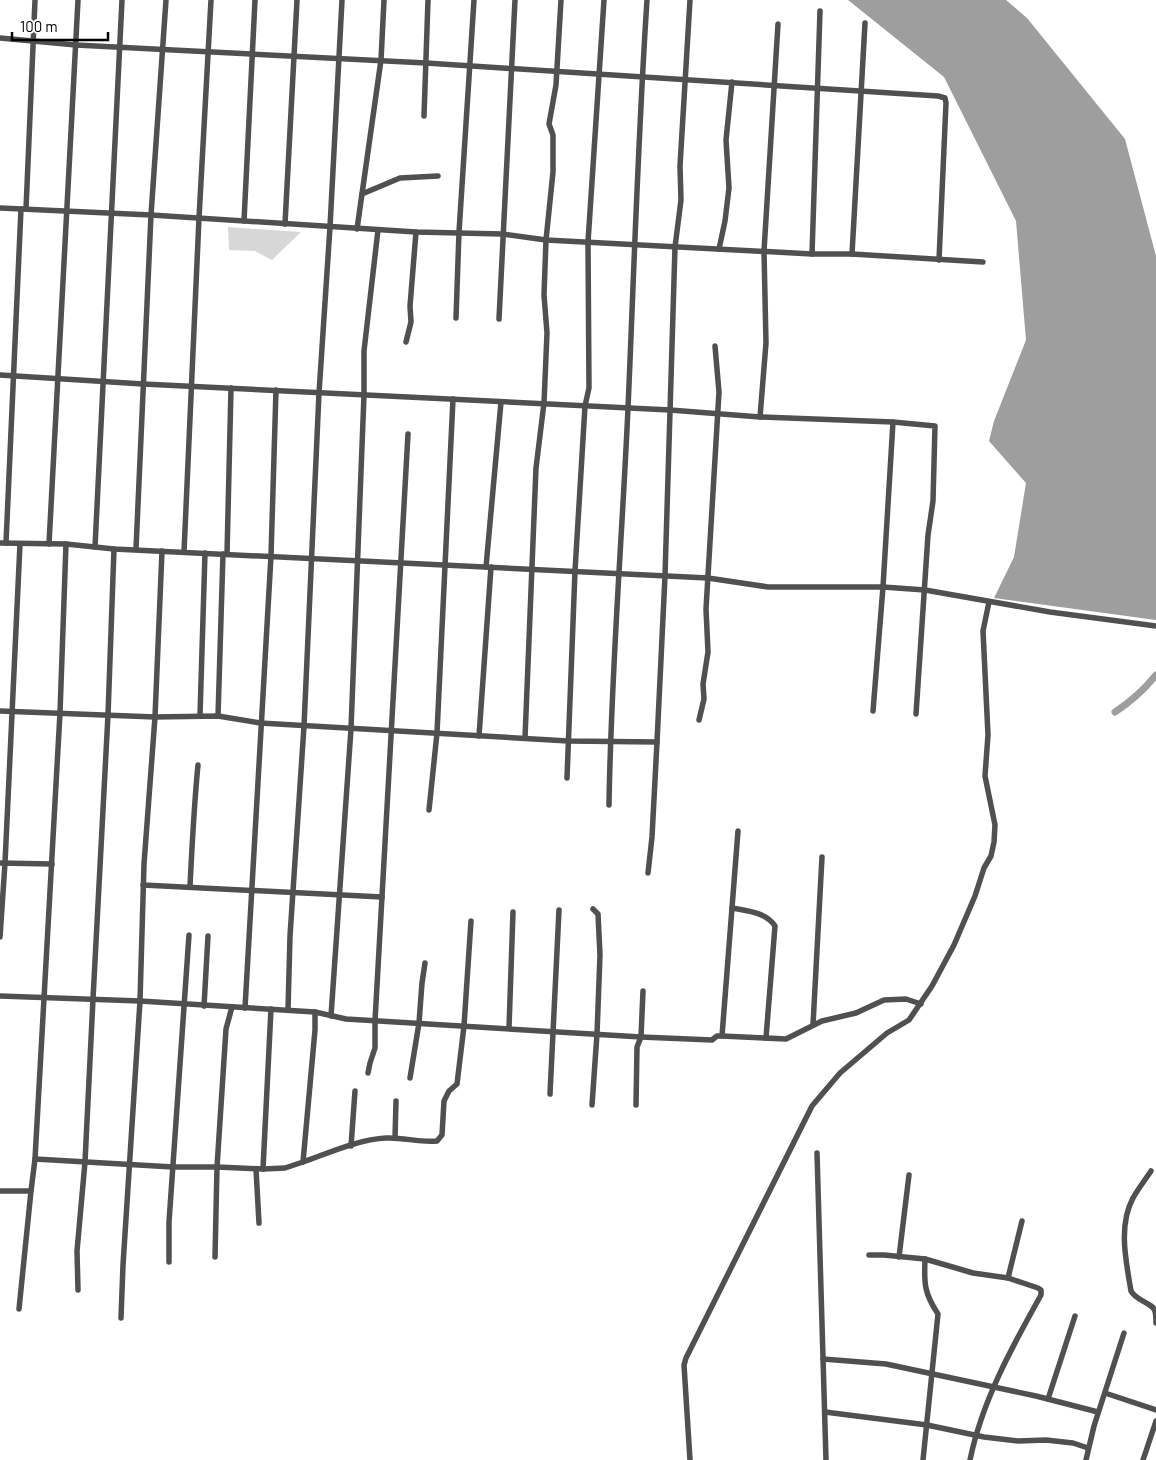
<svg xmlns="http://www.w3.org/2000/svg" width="1156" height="1460" font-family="Barlow,sans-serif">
	<rect width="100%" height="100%" fill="#fff"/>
	<!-- green -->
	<polygon fill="#d7d7d7" points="228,227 301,232 272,260 255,251 229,250"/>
	<!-- water -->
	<polygon fill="#9e9e9e" points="848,0 1006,0 1027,18 1125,139 1156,256 1156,620 994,598 1014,557 1026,483 989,441 994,421 1026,340 1016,221 944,77"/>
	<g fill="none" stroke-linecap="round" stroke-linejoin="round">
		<!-- canal -->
		<path stroke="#9e9e9e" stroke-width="7" d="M1115,712c17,-11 29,-22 41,-37"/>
		<!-- street -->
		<g stroke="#505050" stroke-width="5.5">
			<polyline points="0,38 76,45 426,63 938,96 945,98 946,103 939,260"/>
			<polyline points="424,116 428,0"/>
			<polyline points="362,194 400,178 438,176"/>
			<polyline points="0,208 151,215 416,232 502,234 546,240 812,254 852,254 983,262"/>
			<polyline points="26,209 35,0"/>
			<polyline points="244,221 255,0"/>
			<polyline points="285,224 297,0"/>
			<polyline points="357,229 381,60 384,0"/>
			<polyline points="719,249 725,221 729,188 726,140 732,82"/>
			<polyline points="812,254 820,11"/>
			<polyline points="852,254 865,23"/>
			<polyline points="456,318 459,232 474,0"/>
			<polyline points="499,319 515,0"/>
			<polyline points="406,342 411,322 410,306 416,232"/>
			<polyline points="0,375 143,384 670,410 760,417 893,422 935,426 933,501 928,535 916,714"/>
			<polyline points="760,417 766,343 764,251 778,24"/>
			<polyline points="0,543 66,544 114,549 708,578 768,587 883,587 925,590 1050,612 1156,626"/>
			<polyline points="6,543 21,209"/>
			<polyline points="49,544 78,0"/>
			<polyline points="95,547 122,0"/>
			<polyline points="136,549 151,215 166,0"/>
			<polyline points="184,552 199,218 211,0"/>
			<polyline points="227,554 231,388"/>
			<polyline points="486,567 501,402"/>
			<polyline points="0,711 155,717 218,716 260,723 568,741 657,742 665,576 675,247 681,200 680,166 690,0"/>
			<polyline points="873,711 883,587 893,422"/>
			<polyline points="200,715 205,553"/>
			<polyline points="218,716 223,554"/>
			<polyline points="699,720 704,699 703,684 708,652 706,609 719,392 715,346"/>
			<polyline points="479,736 491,567"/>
			<polyline points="525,738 536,468 544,403 547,333 544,295 546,240 553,172 553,135 549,124 556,85 561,0"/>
			<polyline points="567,778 575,571 585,406 589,388 588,242 604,0"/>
			<path d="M609,805c2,-133 13,-264 19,-397 6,-136 10,-272 19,-408"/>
			<polyline points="429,810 437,733 453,399"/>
			<polyline points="0,863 52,864"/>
			<polyline points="648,873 652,837 657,742"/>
			<polyline points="143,885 382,897"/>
			<path d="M190,886c2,-40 4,-81 8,-121"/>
			<path d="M732,908c15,3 34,4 43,18l-9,112"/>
			<polyline points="0,937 5,863 20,544"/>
			<polyline points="0,996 140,1001 315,1012 346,1019 641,1037 712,1040 717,1036 722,1036 786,1039 822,1021 856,1013 884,1000 906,999 921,1004"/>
			<polyline points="204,1006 208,936"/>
			<polyline points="245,1008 271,556 276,390"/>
			<polyline points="288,1010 290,936 304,726 319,393 330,227 342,0"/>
			<polyline points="331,1016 351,729 364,395 364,351 378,230"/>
			<polyline points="813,1025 822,857"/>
			<polyline points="509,1028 513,912"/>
			<polyline points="722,1036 738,831"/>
			<polyline points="368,1073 370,1063 375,1048 375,1021 408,434"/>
			<polyline points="410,1078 419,1023 422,983 425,963"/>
			<polyline points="550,1094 559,910"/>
			<polyline points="592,1105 597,1034 600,955 598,914 593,909"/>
			<polyline points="636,1105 637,1047 641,1037 643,991"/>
			<polyline points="395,1138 396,1101"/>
			<polyline points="351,1146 355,1091"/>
			<polyline points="817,1153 826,1460"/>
			<polyline points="35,1159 60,713 66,544"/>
			<path d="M303,1162c25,-9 57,-23 83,-24 17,-1 34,5 51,3l5,-6 2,-34 5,-10 8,-7 7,-58 7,-105"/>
			<polyline points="256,1169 259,1223"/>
			<polyline points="263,1169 271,1009"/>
			<path d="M1151,1171c-6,9 -13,18 -18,27 -15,28 -7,63 -2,93 5,10 22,12 24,20 1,4 1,9 1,12"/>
			<polyline points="0,1191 31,1191 35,1159 173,1167 217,1167 263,1169 285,1168 303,1162 315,1030 315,1012"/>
			<path d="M869,1255h15l41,4 48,14 35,5 30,10 3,2v5c-29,52 -59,106 -71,165"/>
			<polyline points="215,1257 217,1167 226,1029 232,1007"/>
			<polyline points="899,1257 909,1175"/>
			<polyline points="169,1262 169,1222 189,935"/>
			<polyline points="1008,1278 1022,1221"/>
			<polyline points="78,1290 77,1251 85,1162 93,999 108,715 114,549"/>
			<polyline points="19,1309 31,1191"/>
			<polyline points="121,1318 123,1265 140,1001 144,864 155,717 162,551"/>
			<polyline points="823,1359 886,1364 1036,1396 1098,1412"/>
			<polyline points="1105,1393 1156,1410"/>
			<polyline points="1048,1399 1075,1316"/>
			<polyline points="825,1412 927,1425 984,1437 1018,1441 1046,1440 1073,1443 1088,1448"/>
			<polyline points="690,1460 684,1365 686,1358 812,1106 840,1073 887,1033 909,1020 932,986 954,945 975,896 984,868 991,856 994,842 995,825 985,776 988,735 983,631 989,602"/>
			<path d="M923,1460l15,-146c-14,-21 -14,-31 -13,-55"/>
			<polyline points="1086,1460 1094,1426 1124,1333"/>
			<polyline points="1143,1460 1156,1421"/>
		</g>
	</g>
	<!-- scale -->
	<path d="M12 32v8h96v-8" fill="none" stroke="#000000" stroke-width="2.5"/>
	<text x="20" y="32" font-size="15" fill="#000000" stroke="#ffffff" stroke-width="4" paint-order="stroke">100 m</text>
</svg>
